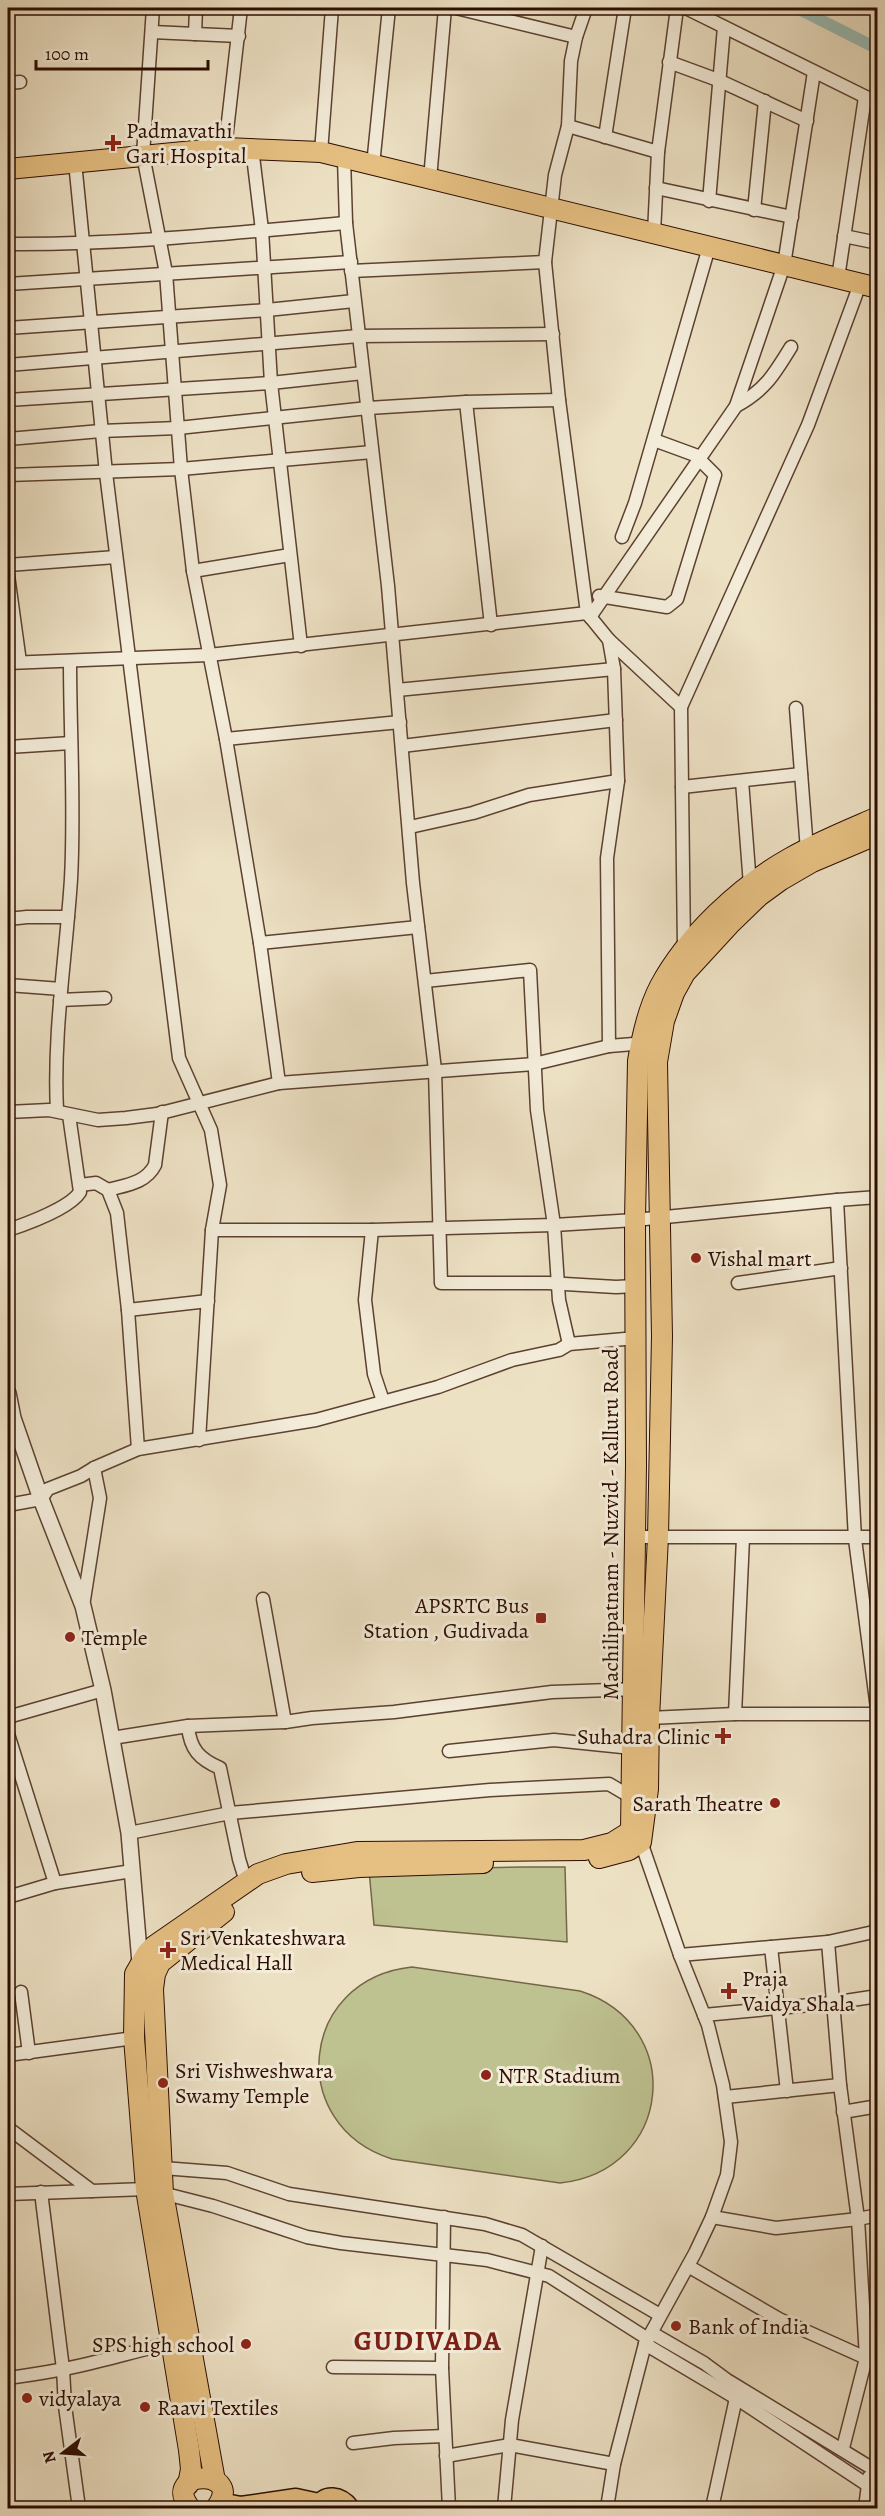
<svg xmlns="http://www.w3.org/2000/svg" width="885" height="2516" font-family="Alegreya,serif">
	<rect width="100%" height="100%" fill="#ede1c4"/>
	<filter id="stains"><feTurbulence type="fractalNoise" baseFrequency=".00333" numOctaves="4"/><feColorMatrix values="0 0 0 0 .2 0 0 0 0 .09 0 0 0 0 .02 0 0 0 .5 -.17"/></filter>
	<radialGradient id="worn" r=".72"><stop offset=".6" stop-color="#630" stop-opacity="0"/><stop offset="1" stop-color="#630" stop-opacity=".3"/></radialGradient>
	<!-- green -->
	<g fill="#bec190" stroke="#756648" stroke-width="1.5">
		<polygon points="524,1867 565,1867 567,1942 374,1925 369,1870"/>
		<path d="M412,1967l168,24c107,34 93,180 -20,192l-168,-24c-107,-34 -93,-180 20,-192z"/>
	</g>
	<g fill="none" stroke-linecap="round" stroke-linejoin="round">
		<!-- canal -->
		<polyline stroke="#99bdb5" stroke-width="12" points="797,8 878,49"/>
		<defs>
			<g id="minor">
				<polyline points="153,8 143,155 166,273 181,469 193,571 226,739 260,943 279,1083"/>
				<polyline points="456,8 576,37"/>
				<polyline points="586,8 576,37 571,61 568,126 555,175 545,262 559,400 587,613 609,640 681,707 684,949"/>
				<polyline points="686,8 878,103"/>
				<polyline points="152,32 239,36"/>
				<polyline points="195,34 196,8"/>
				<polyline points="669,62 718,80 807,121"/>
				<polyline points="8,83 20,82"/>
				<polyline points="568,126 658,152"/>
				<polyline points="605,137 625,8"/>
				<polyline points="225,148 241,8"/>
				<polyline points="252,148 262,230 271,383 301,646"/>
				<polyline points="321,152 332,8"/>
				<polyline points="344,158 346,223 388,586 413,883 435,1070 441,1283 548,1283 616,1287 636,1286"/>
				<polyline points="75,162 106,473 179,1058 211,1130 220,1185 212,1230 199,1440"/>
				<polyline points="373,165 389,8"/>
				<polyline points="430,179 445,8"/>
				<polyline points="656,188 792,217"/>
				<polyline points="709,201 724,27"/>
				<polyline points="754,210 765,101"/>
				<polyline points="654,233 658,152 677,8"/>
				<polyline points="844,236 878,243"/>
				<path d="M8,244c113,1 225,-11 338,-21"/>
				<polyline points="351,271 545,262"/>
				<polyline points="838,278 865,97"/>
				<polyline points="8,284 351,262"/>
				<polyline points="8,328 267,310 354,301"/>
				<polyline points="8,365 359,336 553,334"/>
				<polyline points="8,400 271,383 363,373"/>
				<polyline points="466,402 491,625"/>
				<path d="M736,406c29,-16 38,-31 55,-59"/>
				<polyline points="8,439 101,431 178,428 368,408 466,402 559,400"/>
				<polyline points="8,475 181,469 372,452"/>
				<polyline points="622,537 635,503 709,247"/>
				<polyline points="8,565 116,557"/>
				<polyline points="193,571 290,555"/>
				<polyline points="8,575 20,662"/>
				<polyline points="599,596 667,607 677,599 715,475 695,455 654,440"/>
				<polyline points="590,617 736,406 784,265 814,72"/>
				<polyline points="8,663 209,655 587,613"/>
				<polyline points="397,690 614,669"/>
				<polyline points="681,707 808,425 860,284"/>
				<polyline points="796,708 807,850"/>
				<polyline points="226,739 400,722"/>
				<polyline points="402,746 616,720"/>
				<polyline points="8,747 71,743"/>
				<polyline points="742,781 750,885"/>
				<polyline points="682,787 801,774"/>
				<polyline points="410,827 473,813 529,795 618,781"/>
				<polyline points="8,919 27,917 68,917"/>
				<polyline points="260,943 418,927"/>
				<polyline points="425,981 530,970 537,1110 554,1225 559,1300 569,1344"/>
				<polyline points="8,985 61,989"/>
				<polyline points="60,1000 105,998"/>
				<polyline points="609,1046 607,858 618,781 614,669 609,640"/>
				<path d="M57,1111c-4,-78 9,-154 14,-232 4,-73 -1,-145 -1,-218"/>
				<polyline points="8,1112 49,1110 98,1120 126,1118 157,1114 279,1083 534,1064 609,1046 646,1043"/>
				<polyline points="80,1185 96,1183 108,1190 117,1213 128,1310 138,1449"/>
				<path d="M108,1190c18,-5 38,-7 47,-25l7,-53"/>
				<polyline points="837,1200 878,1197"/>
				<path d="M8,1230c18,-6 62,-22 72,-38l-11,-77"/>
				<polyline points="212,1230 372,1230 554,1225 635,1220 837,1200 855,1539 878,1716"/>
				<polyline points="372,1230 365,1300 374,1374 383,1401"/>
				<polyline points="738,1283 841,1268"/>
				<polyline points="128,1310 208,1301"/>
				<polyline points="8,1505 41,1499 48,1489 81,1476 94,1468 138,1449 316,1420 438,1387 512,1360 559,1350 569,1344 636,1338"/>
				<polyline points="634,1537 878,1537"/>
				<polyline points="263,1599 285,1722"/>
				<polyline points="83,1606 100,1498 94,1468"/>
				<polyline points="735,1714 743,1538"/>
				<polyline points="8,1717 103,1690"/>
				<polyline points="649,1718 735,1714 878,1714"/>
				<path d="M188,1726c2,23 11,33 32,42l19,91 7,23"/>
				<polyline points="8,1734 55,1883"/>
				<polyline points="112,1738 188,1726 285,1722 312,1718 394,1712 552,1692 639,1689"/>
				<polyline points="449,1751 554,1740 632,1748"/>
				<polyline points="129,1833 230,1813 490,1790 609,1784 631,1797"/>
				<polyline points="8,1897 55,1883 132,1871"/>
				<polyline points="771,1947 787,2091"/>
				<polyline points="680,1955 828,1942 878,1931"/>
				<polyline points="21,1992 29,2053"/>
				<polyline points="704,2015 832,2003 878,1996"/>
				<polyline points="8,2055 134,2038"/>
				<polyline points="725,2097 840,2085"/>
				<polyline points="843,2112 878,2106"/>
				<polyline points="8,2128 92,2191 146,2189 213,2206 307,2237 341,2243 487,2260 549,2276 648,2339"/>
				<polyline points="163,2168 227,2173 289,2194 485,2224 522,2235 660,2315"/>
				<polyline points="41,2192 63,2369 65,2406 79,2508"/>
				<polyline points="8,2194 92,2191"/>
				<polyline points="444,2217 442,2368 449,2508"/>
				<polyline points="712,2217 776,2228 858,2219 840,2085 828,1942"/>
				<polyline points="688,2266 779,2319 866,2358 878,2359"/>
				<polyline points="652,2333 704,2363 727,2380 878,2472"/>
				<polyline points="645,2344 736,2398 878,2492"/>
				<polyline points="333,2367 442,2368"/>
				<path d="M8,2378c30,-4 61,-9 91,-17 25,-6 48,-13 73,-18"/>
				<polyline points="353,2443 394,2438 445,2436"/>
				<polyline points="843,2448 866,2358 858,2219 878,2215"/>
				<polyline points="446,2456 510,2445 614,2464"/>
				<polyline points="504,2508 512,2420 542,2246"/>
				<polyline points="607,2508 614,2464 645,2344 695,2253 712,2217 727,2175 731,2142 723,2085 708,2025 680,1955 641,1842"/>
				<polyline points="712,2508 736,2398"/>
				<polyline points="865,2508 869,2477"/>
			</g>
			<polyline id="tertiary" points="8,1393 13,1418 41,1499 83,1606 103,1690 129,1833 140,1963"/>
			<g id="primary">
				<polyline points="220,2502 241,2506 296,2498 319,2503"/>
				<path d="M317,2508c7,-16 24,-12 33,0"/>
			</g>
			<g id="trunk">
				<polyline points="8,169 225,148 321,152 878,288"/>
				<polyline points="599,1858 629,1850 641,1842 648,1789 649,1718 658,1537 662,1336 657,1062 664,1021 674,993 685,973 731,923 759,896 781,880 812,862 878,834"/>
				<polyline points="312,1872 359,1867 483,1863"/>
				<polyline points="215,2481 163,2193 153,1989 155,1974 160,1963 224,1912"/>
				<path d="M188,2485l3,-16 -2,-19 -43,-261 -12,-151 1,-64 12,-21 7,-7 104,-72 28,-10 71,-12 227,-2 28,-7 19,-12 5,-366 -1,-245 3,-159c4,-25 10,-52 22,-75 27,-50 80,-100 130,-128 28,-16 58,-28 88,-41"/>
				<path d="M190,2508c-31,-39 57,-40 26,0"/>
			</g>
		</defs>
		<!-- minor casing -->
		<use href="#minor" stroke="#5c4131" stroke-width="15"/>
		<!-- tertiary casing -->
		<use href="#tertiary" stroke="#5c4131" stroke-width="18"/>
		<!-- primary casing -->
		<use href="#primary" stroke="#2c0c00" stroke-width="21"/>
		<!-- trunk casing -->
		<use href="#trunk" stroke="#2c0c00" stroke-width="22"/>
		<!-- minor -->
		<use href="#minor" stroke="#f3ecd9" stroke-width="12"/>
		<!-- tertiary -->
		<use href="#tertiary" stroke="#f3ecd9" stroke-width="15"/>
		<!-- primary -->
		<use href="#primary" stroke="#e6c082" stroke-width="18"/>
		<!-- trunk -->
		<use href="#trunk" stroke="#e6c082" stroke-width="20"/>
	</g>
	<!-- markers -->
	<g fill="#8f2418" stroke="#f3ecd9" stroke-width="2">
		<path d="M110 134h6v6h6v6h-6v6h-6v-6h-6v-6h6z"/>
		<circle cx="696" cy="1258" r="6"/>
		<rect x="535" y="1612" width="12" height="12" rx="3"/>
		<circle cx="70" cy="1637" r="6"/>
		<path d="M720 1727h6v6h6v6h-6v6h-6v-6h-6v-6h6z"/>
		<circle cx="775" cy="1803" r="6"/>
		<path d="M165 1941h6v6h6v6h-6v6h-6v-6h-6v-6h6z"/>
		<path d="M726 1982h6v6h6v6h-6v6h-6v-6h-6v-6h6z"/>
		<circle cx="486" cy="2075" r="6"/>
		<circle cx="163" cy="2083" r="6"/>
		<circle cx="676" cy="2326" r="6"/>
		<circle cx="246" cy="2344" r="6"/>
		<circle cx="27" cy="2398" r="6"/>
		<circle cx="145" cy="2407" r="6"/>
	</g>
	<g text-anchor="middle" stroke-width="6" stroke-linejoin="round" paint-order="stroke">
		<!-- poi labels -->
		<g font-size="22" fill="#2c0c00" stroke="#f3ecd9" text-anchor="start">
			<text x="126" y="138">Padmavathi<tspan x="126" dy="25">Gari Hospital</tspan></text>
			<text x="708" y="1266">Vishal mart</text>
			<text x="529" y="1613" text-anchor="end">APSRTC Bus<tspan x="529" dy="25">Station , Gudivada</tspan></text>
			<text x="82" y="1645">Temple</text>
			<text x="710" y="1744" text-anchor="end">Suhadra Clinic</text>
			<text x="763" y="1811" text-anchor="end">Sarath Theatre</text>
			<text x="180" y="1945">Sri Venkateshwara<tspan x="180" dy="25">Medical Hall</tspan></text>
			<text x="742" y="1986">Praja<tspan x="742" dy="25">Vaidya Shala</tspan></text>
			<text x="175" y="2078">Sri Vishweshwara<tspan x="175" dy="25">Swamy Temple</tspan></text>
			<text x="498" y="2083">NTR Stadium</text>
			<text x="688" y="2334">Bank of India</text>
			<text x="234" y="2352" text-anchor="end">SPS high school</text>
			<text x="39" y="2406">vidyalaya</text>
			<text x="157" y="2415">Raavi Textiles</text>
		</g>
		<!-- street labels -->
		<g font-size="22" fill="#2c0c00" stroke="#f3ecd9">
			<text transform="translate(610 1524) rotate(-90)" y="8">Machilipatnam - Nuzvid - Kalluru Road</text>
		</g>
		<!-- district labels -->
		<g font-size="28" font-weight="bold" letter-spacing="1.5" fill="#7a1f14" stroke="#f3ecd9">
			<text x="428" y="2350">GUDIVADA</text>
		</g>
	</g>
	<!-- margin -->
	<rect width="885" height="2516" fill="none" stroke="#ede1c4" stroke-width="30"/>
	<rect x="9" y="9" width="867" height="2498" fill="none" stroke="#2c0c00" stroke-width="3"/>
	<rect x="15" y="15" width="855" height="2486" fill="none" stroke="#2c0c00" stroke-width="1.5"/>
	<!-- north arrow -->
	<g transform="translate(63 2453) rotate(253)" stroke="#f3ecd9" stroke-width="4.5" paint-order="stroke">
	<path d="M0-4.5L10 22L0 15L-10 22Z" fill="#2c0c00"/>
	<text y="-9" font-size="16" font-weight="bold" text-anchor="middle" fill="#2c0c00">N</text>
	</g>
	<!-- scale -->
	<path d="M36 60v9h172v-9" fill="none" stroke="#2c0c00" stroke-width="3"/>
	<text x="45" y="60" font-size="18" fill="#2c0c00" stroke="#f3ecd9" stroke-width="4.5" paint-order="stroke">100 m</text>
	<rect width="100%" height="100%" filter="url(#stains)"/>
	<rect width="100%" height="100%" fill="url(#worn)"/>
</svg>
